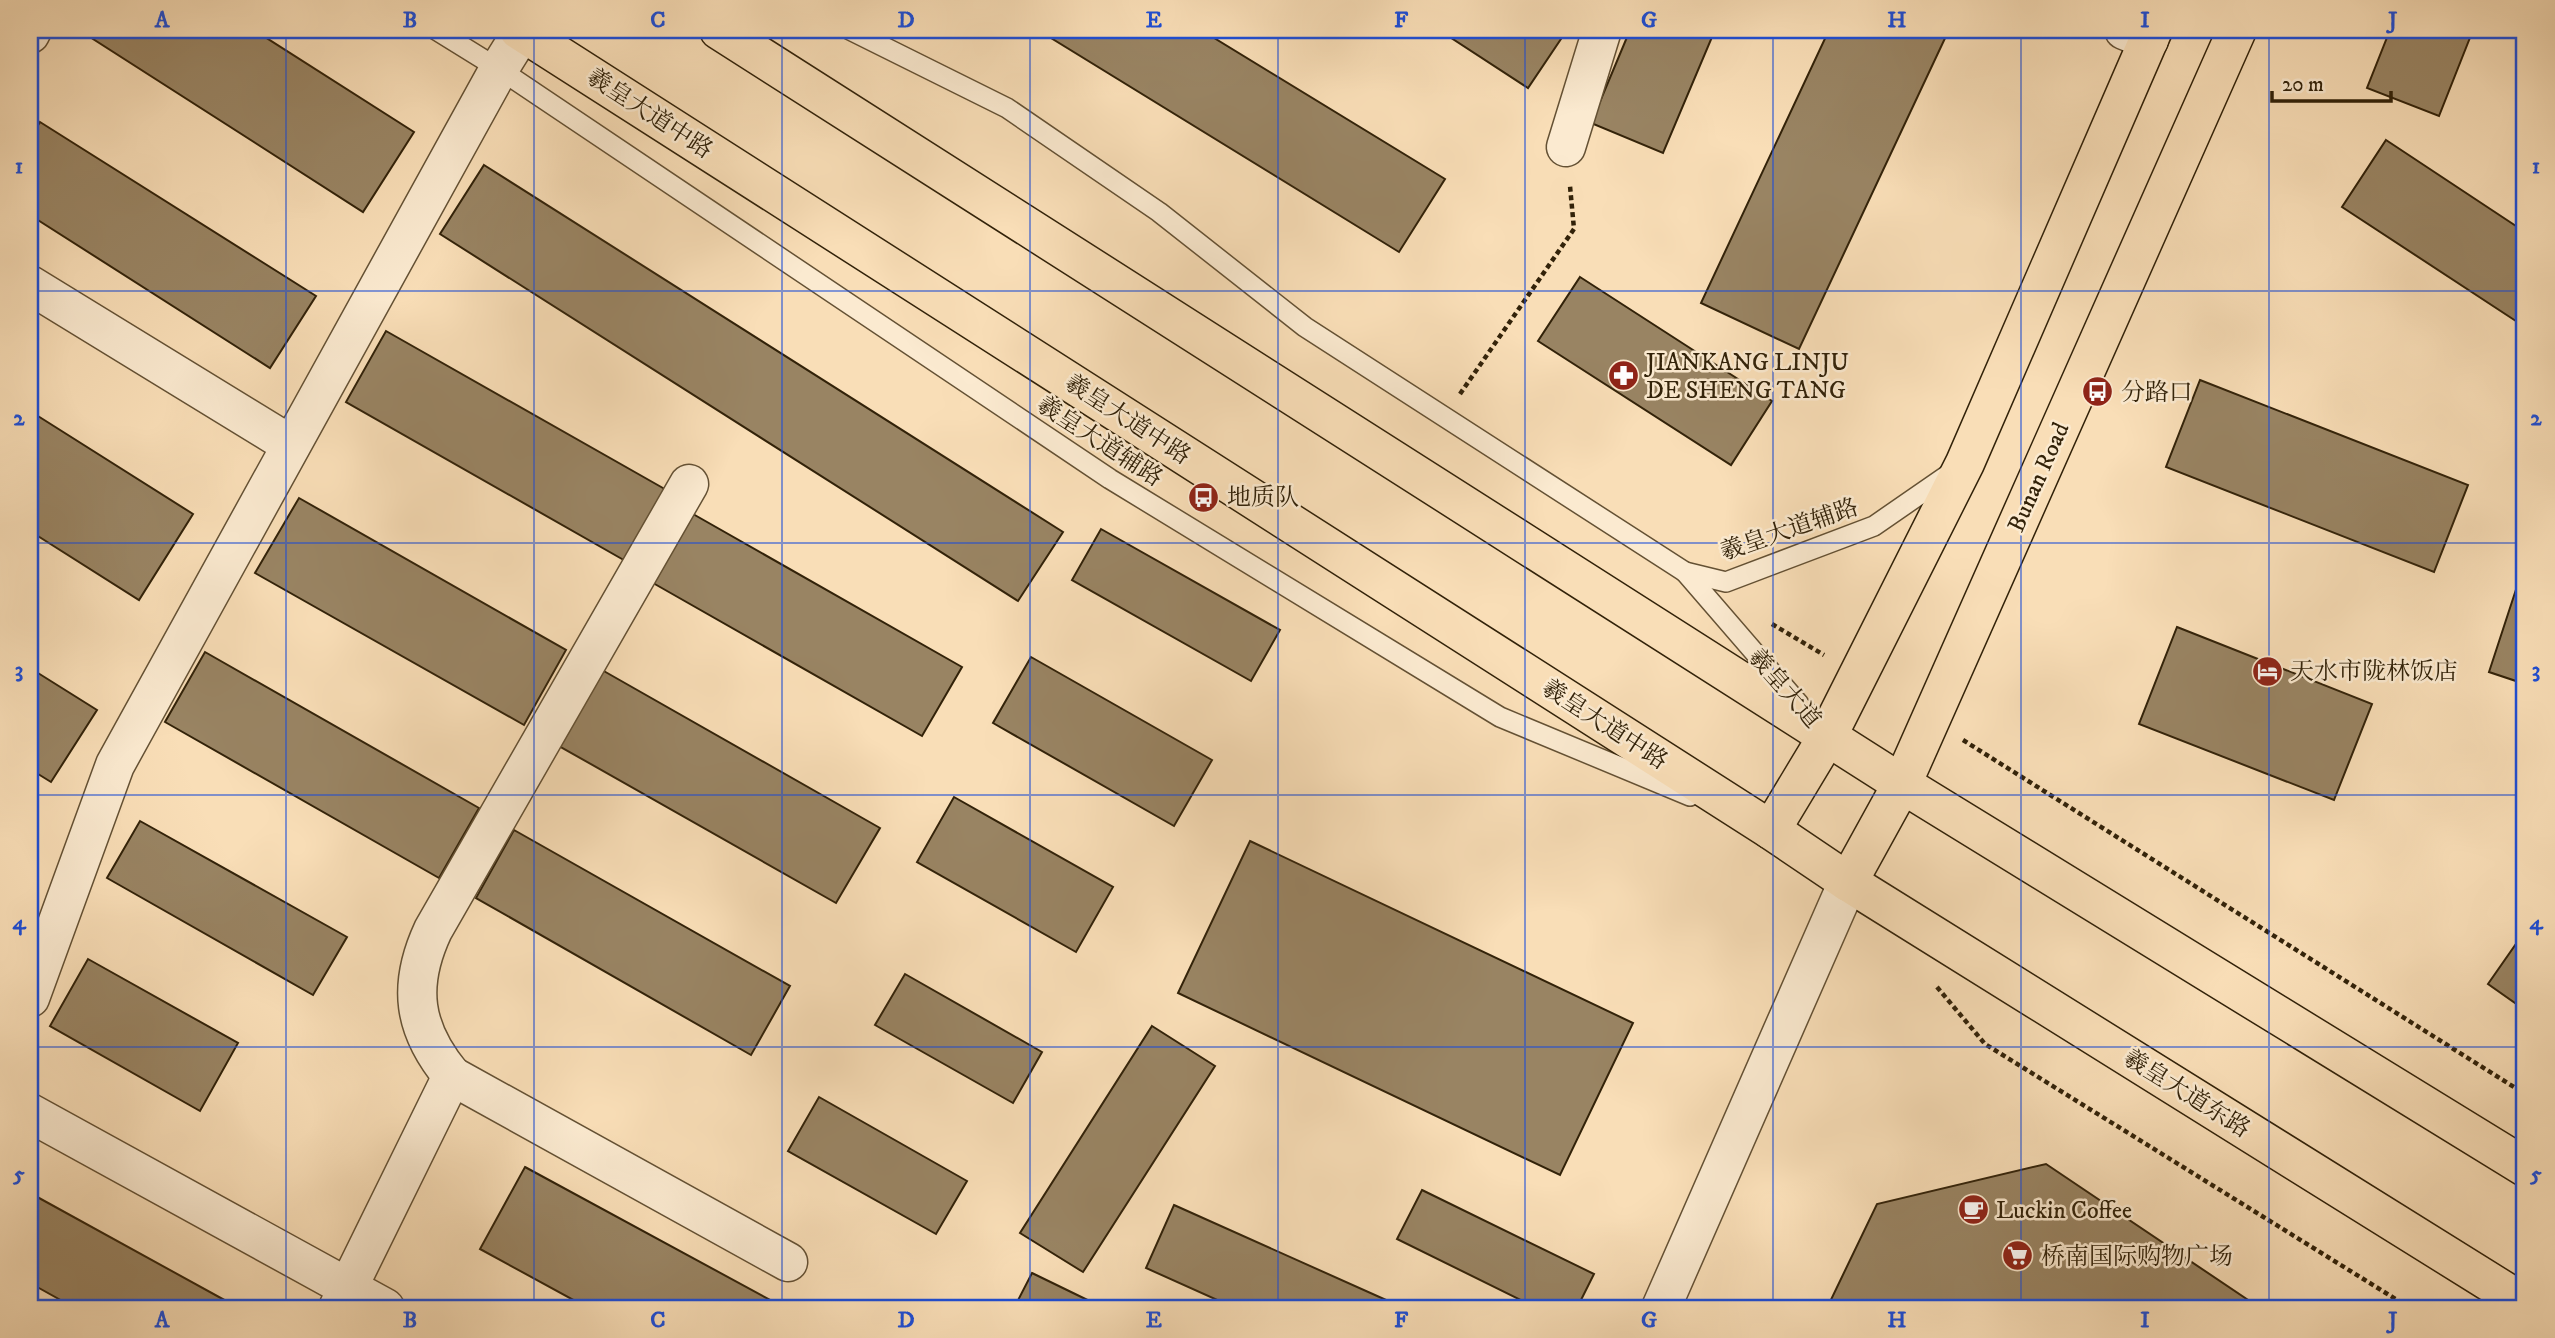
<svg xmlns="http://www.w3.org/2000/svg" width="2555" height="1338" font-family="'IM FELL DW Pica','Noto Serif SC',serif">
	<rect width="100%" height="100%" fill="#f9deb7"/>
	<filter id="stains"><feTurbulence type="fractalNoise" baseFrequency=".00286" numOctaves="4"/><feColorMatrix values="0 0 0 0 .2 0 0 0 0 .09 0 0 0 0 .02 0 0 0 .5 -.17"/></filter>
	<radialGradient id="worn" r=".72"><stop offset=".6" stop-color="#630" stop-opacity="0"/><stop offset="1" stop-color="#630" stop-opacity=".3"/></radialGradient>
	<!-- building -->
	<g fill="#998463" stroke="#322209" stroke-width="2">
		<polygon points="79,30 254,30 414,132 363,212"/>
		<polygon points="1038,30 1201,30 1445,179 1399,252"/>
		<polygon points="1439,30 1567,30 1528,88"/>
		<polygon points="1630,30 1715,30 1663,153 1591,123"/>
		<polygon points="1829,30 1937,30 1947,34 1799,349 1701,303"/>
		<polygon points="2390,30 2473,30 2439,116 2367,88"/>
		<polygon points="40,122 316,296 270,368 30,215 30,139"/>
		<polygon points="2386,140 2525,232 2525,327 2342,207"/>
		<polygon points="484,165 1063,532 1018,601 440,234"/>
		<polygon points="1580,277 1772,401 1731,465 1538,341"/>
		<polygon points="386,331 670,492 629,563 346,402"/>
		<polygon points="2200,380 2468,485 2434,572 2166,467"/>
		<polygon points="30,411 193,514 139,600 30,531"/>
		<polygon points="299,498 566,650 524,725 255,573"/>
		<polygon points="693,514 962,667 922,736 653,583"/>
		<polygon points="1101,529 1280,630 1251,681 1072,580"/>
		<polygon points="2525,562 2525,684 2489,672"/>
		<polygon points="2177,627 2372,704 2334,800 2139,724"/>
		<polygon points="205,652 479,808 439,878 165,722"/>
		<polygon points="1031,657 1212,760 1174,826 993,723"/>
		<polygon points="30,668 97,710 51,782 30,769"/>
		<polygon points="602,670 880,828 836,903 559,746"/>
		<polygon points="954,797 1113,887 1076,952 917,862"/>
		<polygon points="140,821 347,937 313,995 107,878"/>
		<polygon points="514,830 790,986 751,1055 476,898"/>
		<polygon points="1250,841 1633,1023 1560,1175 1178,993"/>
		<polygon points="2525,931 2525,1010 2488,984"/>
		<polygon points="88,959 238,1043 200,1111 50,1026"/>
		<polygon points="905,974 1042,1052 1013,1103 875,1025"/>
		<polygon points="1152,1026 1215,1066 1083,1272 1020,1233"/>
		<polygon points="819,1097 967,1181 936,1234 788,1151"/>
		<polygon points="2046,1164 2260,1308 1827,1308 1877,1204"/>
		<polygon points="525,1167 785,1308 588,1308 480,1249"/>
		<polygon points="1422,1190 1594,1274 1577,1308 1537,1308 1397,1239"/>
		<polygon points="30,1193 239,1308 75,1308 30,1283"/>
		<polygon points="1174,1205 1404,1308 1235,1308 1146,1268"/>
		<polygon points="1032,1273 1104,1308 1014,1308"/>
	</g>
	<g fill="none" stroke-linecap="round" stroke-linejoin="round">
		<defs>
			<g id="service">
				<polyline points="436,30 499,69 1110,479 1500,717 1690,796"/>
				<polyline points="850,30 1007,108 1159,212 1305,327 1685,572 1726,582 1874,526 1952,472"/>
				<polyline points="1685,572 1799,704"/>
			</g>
			<g id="minor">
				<polyline points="2124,30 2149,40"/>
				<polyline points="30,34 32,30"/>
				<polyline points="1566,147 1602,30"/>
				<polyline points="30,285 291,445"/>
				<polyline points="30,998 115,765 499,69 522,32"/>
				<path d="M452,1076c-39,-47 -45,-90 -19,-146l256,-446"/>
				<polyline points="30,1113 385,1308"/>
				<polyline points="338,1308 452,1076 788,1262"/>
				<polyline points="1661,1308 1848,882"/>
			</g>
			<g id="primary">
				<polyline points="519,30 1771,830 1848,882 2525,1304"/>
				<polyline points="719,30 1902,784 2525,1167"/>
				<polyline points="1771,830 1827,737 1965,463 2153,30"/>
				<polyline points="1848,882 1902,784 2237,30"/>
			</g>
		</defs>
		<!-- service casing -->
		<use href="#service" stroke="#645134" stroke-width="22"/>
		<!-- minor casing -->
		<use href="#minor" stroke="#645134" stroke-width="41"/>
		<!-- primary casing -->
		<use href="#primary" stroke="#322209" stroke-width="41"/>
		<!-- path -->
		<g stroke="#322209" stroke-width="4.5" stroke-dasharray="5 3.5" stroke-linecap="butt">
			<polyline points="1460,394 1574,229 1570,186"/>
			<polyline points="1772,624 1824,655"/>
			<polyline points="1963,740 2525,1094"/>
			<polyline points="1937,987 1985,1044 2410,1308"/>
		</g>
		<!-- service -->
		<use href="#service" stroke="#fbead0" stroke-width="19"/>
		<!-- minor -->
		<use href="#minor" stroke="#fbead0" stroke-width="38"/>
		<!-- primary -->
		<use href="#primary" stroke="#f9deb7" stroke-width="38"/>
	</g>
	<!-- grid -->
	<path fill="none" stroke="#1d4ed8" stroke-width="2" stroke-opacity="0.55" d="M286,30v1278M534,30v1278M782,30v1278M1030,30v1278M1278,30v1278M1525,30v1278M1773,30v1278M2021,30v1278M2269,30v1278M30,291h2495M30,543h2495M30,795h2495M30,1047h2495"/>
	<!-- icons -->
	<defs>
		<symbol id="pharmacy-disc" viewBox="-11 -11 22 22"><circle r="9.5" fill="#8f2418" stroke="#fbead0"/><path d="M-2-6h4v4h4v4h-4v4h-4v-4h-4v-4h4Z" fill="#fff"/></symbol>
		<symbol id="bus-disc" viewBox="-11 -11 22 22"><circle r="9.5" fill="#8f2418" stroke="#fbead0"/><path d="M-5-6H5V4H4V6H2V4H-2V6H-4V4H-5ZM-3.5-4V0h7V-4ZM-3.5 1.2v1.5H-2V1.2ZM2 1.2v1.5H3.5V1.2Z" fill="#fff"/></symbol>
		<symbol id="hotel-disc" viewBox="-11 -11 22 22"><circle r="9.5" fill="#8f2418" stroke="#fbead0"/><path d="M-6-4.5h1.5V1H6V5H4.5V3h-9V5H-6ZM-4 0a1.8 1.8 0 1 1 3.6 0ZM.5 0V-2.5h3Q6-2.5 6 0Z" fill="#fff"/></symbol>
		<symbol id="cafe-disc" viewBox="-11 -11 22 22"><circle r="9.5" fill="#8f2418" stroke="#fbead0"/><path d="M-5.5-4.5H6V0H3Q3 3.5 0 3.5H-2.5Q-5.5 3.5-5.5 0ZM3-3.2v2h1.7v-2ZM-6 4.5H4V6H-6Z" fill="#fff"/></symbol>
		<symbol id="supermarket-disc" viewBox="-11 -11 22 22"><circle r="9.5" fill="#8f2418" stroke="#fbead0"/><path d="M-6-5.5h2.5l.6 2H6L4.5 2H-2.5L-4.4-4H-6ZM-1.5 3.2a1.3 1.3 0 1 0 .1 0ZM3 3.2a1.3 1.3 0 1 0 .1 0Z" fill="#fff"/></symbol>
	</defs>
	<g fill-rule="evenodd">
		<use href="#pharmacy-disc" x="1606" y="358" width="35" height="35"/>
		<use href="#bus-disc" x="2080" y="374" width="35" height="35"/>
		<use href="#bus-disc" x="1186" y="480" width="35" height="35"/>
		<use href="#hotel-disc" x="2250" y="654" width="35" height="35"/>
		<use href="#cafe-disc" x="1956" y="1192" width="35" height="35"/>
		<use href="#supermarket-disc" x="2000" y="1238" width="35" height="35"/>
	</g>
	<g text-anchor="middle" stroke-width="5" stroke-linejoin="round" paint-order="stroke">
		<!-- street labels -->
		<g font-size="24" fill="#322209" stroke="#fbead0">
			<text transform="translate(650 113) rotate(33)" y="8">羲皇大道中路</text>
			<text transform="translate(1128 419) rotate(33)" y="8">羲皇大道中路</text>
			<text transform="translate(1100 441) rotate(33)" y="8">羲皇大道辅路</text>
			<text transform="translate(2038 477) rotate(-66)" y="8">Bunan Road</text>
			<text transform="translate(1789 529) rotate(-19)" y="8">羲皇大道辅路</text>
			<text transform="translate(1785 688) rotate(49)" y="8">羲皇大道</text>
			<text transform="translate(1605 724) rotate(33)" y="8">羲皇大道中路</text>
			<text transform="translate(2187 1093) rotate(32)" y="8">羲皇大道东路</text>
		</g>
		<!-- poi labels -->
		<g font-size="24" fill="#322209" stroke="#fbead0" text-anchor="start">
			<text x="1646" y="370">JIANKANG LINJU<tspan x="1646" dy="28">DE SHENG TANG</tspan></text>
			<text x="2121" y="400">分路口</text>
			<text x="1227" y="505">地质队</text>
			<text x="2290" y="679">天水市陇林饭店</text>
			<text x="1996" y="1218">Luckin Coffee</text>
			<text x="2041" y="1264">桥南国际购物广场</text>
		</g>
	</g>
	<!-- margin -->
	<rect width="2555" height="1338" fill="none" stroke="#f9deb7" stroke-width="77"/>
	<!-- scale -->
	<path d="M2272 91v10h119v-10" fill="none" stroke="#322209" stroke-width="3.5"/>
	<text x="2282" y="91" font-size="21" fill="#322209" stroke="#fbead0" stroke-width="5" paint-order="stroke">20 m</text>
	<rect x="38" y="38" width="2478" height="1262" fill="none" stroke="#1d4ed8" stroke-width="2.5"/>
	<g font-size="23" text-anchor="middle" font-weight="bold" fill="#1d4ed8">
		<text x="162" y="27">A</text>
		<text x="410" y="27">B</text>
		<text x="658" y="27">C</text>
		<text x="906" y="27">D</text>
		<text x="1154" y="27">E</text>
		<text x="1401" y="27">F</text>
		<text x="1649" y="27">G</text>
		<text x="1897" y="27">H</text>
		<text x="2145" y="27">I</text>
		<text x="2393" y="27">J</text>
		<text x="19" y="173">1</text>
		<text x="2536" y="173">1</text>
		<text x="19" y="425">2</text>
		<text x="2536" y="425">2</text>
		<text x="19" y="677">3</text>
		<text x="2536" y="677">3</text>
		<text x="19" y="929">4</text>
		<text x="2536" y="929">4</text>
		<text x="19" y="1181">5</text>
		<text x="2536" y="1181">5</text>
		<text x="162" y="1327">A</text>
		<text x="410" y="1327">B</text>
		<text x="658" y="1327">C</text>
		<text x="906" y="1327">D</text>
		<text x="1154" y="1327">E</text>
		<text x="1401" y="1327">F</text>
		<text x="1649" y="1327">G</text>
		<text x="1897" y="1327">H</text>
		<text x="2145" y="1327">I</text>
		<text x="2393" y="1327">J</text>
	</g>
	<rect width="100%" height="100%" filter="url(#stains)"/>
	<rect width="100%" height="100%" fill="url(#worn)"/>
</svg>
